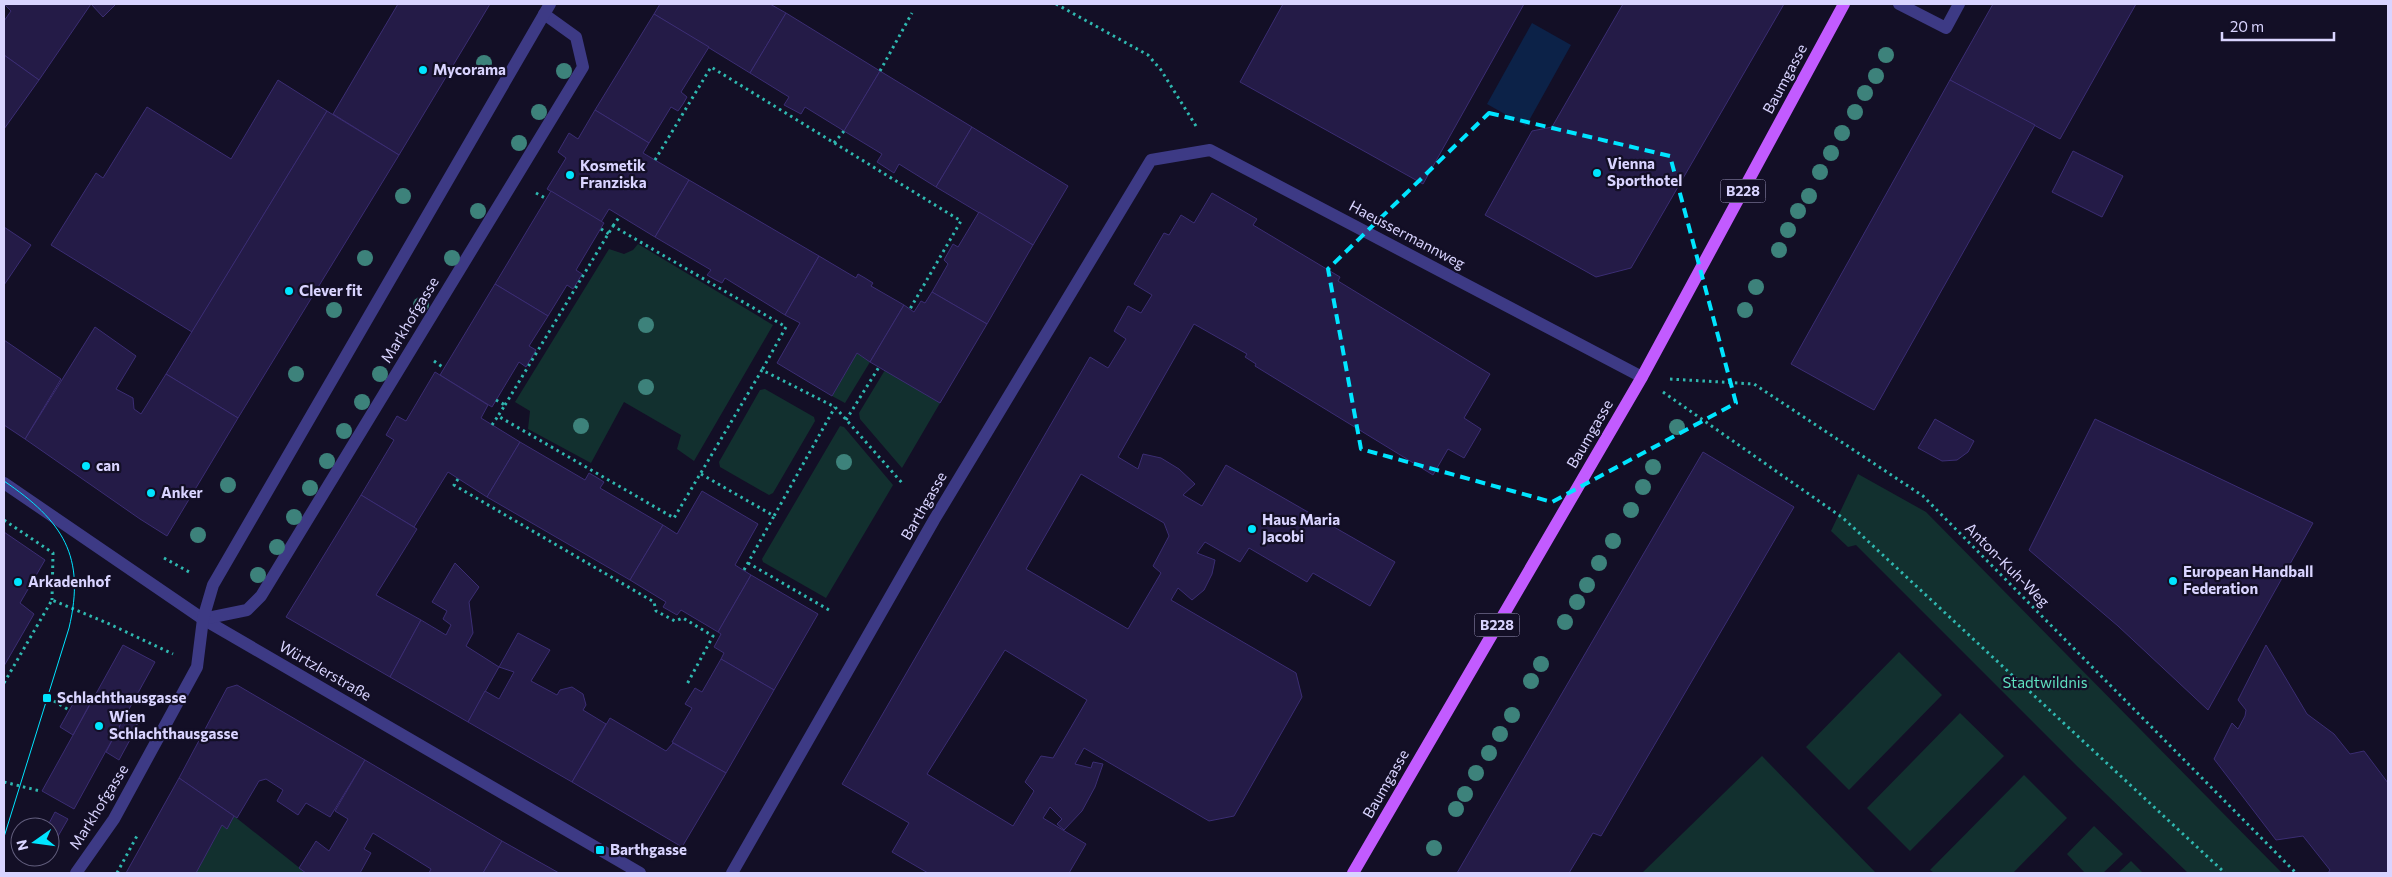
<svg xmlns="http://www.w3.org/2000/svg" width="2392" height="877" font-family="Commissioner,sans-serif">
	<rect width="100%" height="100%" fill="#130f26"/>
	<!-- green -->
	<g fill="#12302f">
		<polygon points="638,244 773,325 694,461 677,449 681,435 624,402 591,463 528,429 530,411 515,402 609,249 624,254 633,250"/>
		<polygon points="857,353 870,362 845,403 832,396"/>
		<polygon points="885,370 940,403 902,468 860,419 859,413"/>
		<polygon points="765,389 814,417 815,421 773,493 769,495 720,467 719,462 760,390"/>
		<polygon points="840,426 844,427 893,485 826,598 763,562 762,559"/>
		<polygon points="1858,474 1926,512 2282,873 2188,873 2078,767 1856,545 1848,547 1831,531"/>
		<polygon points="1899,652 1942,695 1849,790 1806,747"/>
		<polygon points="1960,713 2004,756 1910,851 1867,808"/>
		<polygon points="1762,756 1876,873 1642,873"/>
		<polygon points="2024,775 2067,818 2013,873 1934,873 1930,870"/>
		<polygon points="234,816 306,873 196,873 222,825 227,829"/>
		<polygon points="2094,826 2123,854 2103,873 2085,873 2067,854"/>
		<polygon points="2131,861 2143,873 2118,873"/>
	</g>
	<!-- water -->
	<polygon fill="#0c2248" points="1532,23 1571,45 1526,126 1487,104"/>
	<!-- building -->
	<g fill="#241b47" stroke="#3b2d73" fill-rule="evenodd">
		<polygon points="4,4 91,4 39,80 4,55 4,21 11,11"/>
		<polygon points="91,4 116,4 103,17"/>
		<polygon points="398,4 490,4 399,155 333,114"/>
		<polygon points="660,4 770,4 786,13 750,73 654,14"/>
		<polygon points="1283,4 1524,4 1423,184 1240,82"/>
		<polygon points="1623,4 1784,4 1631,268 1596,277 1485,215 1532,131 1552,127"/>
		<polygon points="1993,4 2136,4 2060,139 1950,80"/>
		<polygon points="786,13 880,71 844,131 805,107 801,114 784,105 789,97 750,73"/>
		<polygon points="654,14 709,47 681,92 687,97 683,104 678,111 671,107 649,143 595,110"/>
		<polygon points="4,55 39,80 4,129"/>
		<polygon points="880,71 972,127 936,187 899,164 894,173 877,162 882,154 844,131"/>
		<polygon points="278,80 327,111 192,332 51,245 96,173 103,178 147,107 231,159"/>
		<polygon points="1950,80 2035,125 1874,410 1791,364"/>
		<polygon points="595,110 649,143 643,153 689,180 655,237 609,209 601,222 547,189 566,158 558,152 569,133 578,139"/>
		<polygon points="327,111 399,155 238,418 166,374"/>
		<polygon points="972,127 1068,186 1033,245 936,187"/>
		<polygon points="2073,151 2123,176 2102,217 2052,192"/>
		<polygon points="689,180 819,256 785,315 725,278 722,283 714,279 707,275 711,270 655,237"/>
		<polygon points="551,191 604,223 576,270 582,274 578,281 573,289 567,285 548,316 495,284"/>
		<path d="M1212,193l45,26 -4,6 87,52 -2,4 152,93 -26,44 17,11 -17,29 -16,-9 -15,26 -178,-109 1,-2 -11,-7 2,-3 -53,-30 -76,133 20,12 5,-15 18,4 18,11 16,15 -12,11 19,11 24,-41 169,97 -25,44 -57,-33 -6,9 -58,-34 -9,14 -35,-20 -8,11 18,7 -3,14 -8,16 -12,10 -14,-12 -7,12 125,73 6,24 -68,119 -25,5 -125,-73 -9,16 16,4 2,-6 10,2 -8,23 -13,24 -18,19 -7,-6 5,-5 -12,-12 -7,11 43,26 -17,29h-141l-36,-21 17,-29 -67,-39 248,-427 18,11 18,-29 -12,-8 14,-25 13,7 11,-18 -18,-11 30,-51 5,2 12,-20 13,8zM1081,474l83,49 5,13 -16,30 8,7 -33,56 -102,-60zM1005,650l82,50 -34,58 -12,-2 -16,26 9,9 -21,35 -86,-52z"/>
		<polygon points="979,212 1033,245 987,324 932,292 948,264 944,260 953,244 958,247"/>
		<polygon points="4,227 31,245 4,285"/>
		<polygon points="819,256 856,278 858,274 865,278 873,283 871,286 904,305 870,362 857,353 832,396 777,363 800,323 785,315"/>
		<polygon points="495,284 548,316 529,346 536,350 526,367 519,362 492,407 440,375"/>
		<polygon points="932,292 987,324 940,403 870,362 904,305 914,312 921,301 925,303"/>
		<polygon points="95,327 136,356 116,389 133,398 134,409 141,414 166,374 238,418 167,536 140,519 25,439"/>
		<polygon points="4,340 61,379 25,439 4,425"/>
		<polygon points="435,372 488,405 481,418 520,442 487,497 448,472 414,527 361,495 394,440 386,435 397,416 406,421"/>
		<polygon points="1935,419 1974,441 1968,452 1957,460 1942,461 1918,448"/>
		<polygon points="2095,419 2313,523 2208,710 2118,626 2029,550"/>
		<polygon points="520,442 585,480 589,473 596,477 604,482 600,488 663,525 630,580 487,497"/>
		<polygon points="1703,452 1794,507 1601,836 1593,833 1569,873 1457,873"/>
		<polygon points="702,491 758,524 735,565 751,575 718,632 681,610 677,615 663,607 666,602 630,580 663,525 677,534"/>
		<polygon points="361,495 417,529 376,595 421,620 390,677 286,617"/>
		<polygon points="4,532 45,560 20,603 34,614 4,666"/>
		<polygon points="455,563 479,587 469,602 473,633 466,646 499,667 468,722 390,677 421,620 446,635 451,625 443,619 447,611 432,602"/>
		<polygon points="751,575 818,614 774,690 721,659 724,653 714,647 721,634 718,632"/>
		<polygon points="518,633 550,650 531,681 557,695 560,690 572,687 583,694 586,705 583,710 606,724 572,782 468,722 485,691 499,699 514,672 499,667"/>
		<polygon points="123,645 155,662 74,809 42,791"/>
		<polygon points="2266,645 2307,714 2334,734 2350,754 2364,751 2388,783 2388,873 2328,873 2330,870 2303,836 2276,840 2214,759 2232,723 2238,729 2245,716 2246,710 2238,700"/>
		<polygon points="721,659 774,690 726,773 672,742 692,708 685,704 695,688 702,692"/>
		<polygon points="237,685 365,760 330,817 306,803 298,815 277,801 283,790 266,779 259,781 237,818 179,778 227,688"/>
		<polygon points="79,693 92,700 73,735 60,727"/>
		<polygon points="124,718 138,725 119,760 106,752"/>
		<polygon points="610,718 666,751 673,743 726,773 682,847 572,782"/>
		<polygon points="365,760 502,841 483,873 429,873 431,869 373,833 364,849 371,853 360,873 306,873 299,868 316,841 329,851 348,819 335,811"/>
		<polygon points="179,778 234,816 227,829 222,825 196,873 126,873"/>
		<polygon points="55,812 68,819 57,838 50,834 50,827 47,827"/>
		<polygon points="502,841 559,873 483,873"/>
	</g>
	<g fill="none" stroke-linecap="round" stroke-linejoin="round">
		<!-- path -->
		<g stroke="#2fb8b0" stroke-width="3" stroke-dasharray="2.5 4" stroke-linecap="butt">
			<polyline points="1056,4 1148,55 1161,70 1196,126"/>
			<polyline points="880,71 912,13"/>
			<polyline points="834,143 844,131"/>
			<polyline points="655,160 711,67 961,221 910,309"/>
			<polyline points="536,193 547,199"/>
			<polyline points="613,226 620,216"/>
			<polyline points="601,229 609,234"/>
			<polyline points="434,361 444,368"/>
			<polyline points="1670,379 1754,384 1923,496 2296,873"/>
			<polyline points="1663,392 1843,518 2225,873"/>
			<polyline points="496,400 505,405 498,416 674,518 762,370 835,407 903,484"/>
			<polyline points="505,405 613,226 786,327 762,370"/>
			<polyline points="846,420 879,367"/>
			<polyline points="492,425 498,416"/>
			<polyline points="701,474 774,516 835,407"/>
			<polyline points="458,479 454,485 654,602 656,611 675,621 683,618 713,636 686,686"/>
			<polyline points="4,520 53,553 52,600"/>
			<polyline points="164,558 191,573"/>
			<polyline points="748,563 829,610"/>
			<polyline points="744,570 774,516"/>
			<polyline points="4,683 52,600 105,622 173,654"/>
			<polyline points="54,701 69,710"/>
			<polyline points="4,782 40,791"/>
			<polyline points="117,873 138,834"/>
		</g>
		<!-- minor -->
		<g stroke="#3d3a85" stroke-width="12">
			<polyline points="1899,4 1946,28 1959,4"/>
			<polyline points="4,483 203,619 640,873"/>
			<polyline points="203,619 247,610 261,596 583,67 576,37 544,14"/>
			<polyline points="76,873 114,819 197,667 203,619 213,585 550,4"/>
			<polyline points="732,873 934,520 1151,160 1210,150 1642,377"/>
		</g>
		<!-- major -->
		<polyline stroke="#c25bff" stroke-width="12" points="1353,873 1642,377 1844,4"/>
		<!-- tram -->
		<path stroke="#00e5ff" stroke-width="1" d="M4,481c59,40 82,75 65,147l-65,209"/>
	</g>
	<!-- trees -->
	<g fill="#3d827b">
		<circle cx="1886" cy="55" r="8"/>
		<circle cx="484" cy="63" r="8"/>
		<circle cx="564" cy="71" r="8"/>
		<circle cx="1876" cy="76" r="8"/>
		<circle cx="1865" cy="93" r="8"/>
		<circle cx="539" cy="112" r="8"/>
		<circle cx="1855" cy="112" r="8"/>
		<circle cx="1842" cy="133" r="8"/>
		<circle cx="519" cy="143" r="8"/>
		<circle cx="1831" cy="153" r="8"/>
		<circle cx="1820" cy="172" r="8"/>
		<circle cx="403" cy="196" r="8"/>
		<circle cx="1809" cy="196" r="8"/>
		<circle cx="478" cy="211" r="8"/>
		<circle cx="1798" cy="211" r="8"/>
		<circle cx="1788" cy="230" r="8"/>
		<circle cx="1779" cy="250" r="8"/>
		<circle cx="365" cy="258" r="8"/>
		<circle cx="452" cy="258" r="8"/>
		<circle cx="1756" cy="287" r="8"/>
		<circle cx="421" cy="305" r="8"/>
		<circle cx="334" cy="310" r="8"/>
		<circle cx="1745" cy="310" r="8"/>
		<circle cx="646" cy="325" r="8"/>
		<circle cx="296" cy="374" r="8"/>
		<circle cx="380" cy="374" r="8"/>
		<circle cx="646" cy="387" r="8"/>
		<circle cx="362" cy="402" r="8"/>
		<circle cx="581" cy="426" r="8"/>
		<circle cx="1677" cy="427" r="8"/>
		<circle cx="344" cy="431" r="8"/>
		<circle cx="327" cy="461" r="8"/>
		<circle cx="844" cy="462" r="8"/>
		<circle cx="1653" cy="467" r="8"/>
		<circle cx="228" cy="485" r="8"/>
		<circle cx="1643" cy="487" r="8"/>
		<circle cx="310" cy="488" r="8"/>
		<circle cx="1631" cy="510" r="8"/>
		<circle cx="294" cy="517" r="8"/>
		<circle cx="198" cy="535" r="8"/>
		<circle cx="1613" cy="541" r="8"/>
		<circle cx="277" cy="547" r="8"/>
		<circle cx="1599" cy="563" r="8"/>
		<circle cx="258" cy="575" r="8"/>
		<circle cx="1587" cy="585" r="8"/>
		<circle cx="1577" cy="602" r="8"/>
		<circle cx="1565" cy="622" r="8"/>
		<circle cx="1541" cy="664" r="8"/>
		<circle cx="1531" cy="681" r="8"/>
		<circle cx="1512" cy="715" r="8"/>
		<circle cx="1500" cy="734" r="8"/>
		<circle cx="1489" cy="753" r="8"/>
		<circle cx="1476" cy="773" r="8"/>
		<circle cx="1465" cy="794" r="8"/>
		<circle cx="1456" cy="809" r="8"/>
		<circle cx="1434" cy="848" r="8"/>
	</g>
	<!-- marked area -->
	<path fill="none" stroke="#00e5ff" stroke-width="4" stroke-dasharray="10 6" stroke-linejoin="round" d="M1489,113l181,43 66,247 -184,99 -191,-53 -33,-180z"/>
	<!-- markers -->
	<g fill="#00e5ff" stroke="#130f26" stroke-width="2">
		<circle cx="423" cy="70" r="5"/>
		<circle cx="1597" cy="173" r="5"/>
		<circle cx="570" cy="175" r="5"/>
		<circle cx="289" cy="291" r="5"/>
		<circle cx="86" cy="466" r="5"/>
		<circle cx="151" cy="493" r="5"/>
		<circle cx="1252" cy="529" r="5"/>
		<circle cx="2173" cy="581" r="5"/>
		<circle cx="18" cy="582" r="5"/>
		<rect x="42" y="693" width="10" height="10" rx="2.5"/>
		<circle cx="99" cy="726" r="5"/>
		<rect x="595" y="845" width="10" height="10" rx="2.5"/>
	</g>
	<g text-anchor="middle" stroke-width="4.5" stroke-linejoin="round" paint-order="stroke">
		<!-- shield labels -->
		<g fill="#130f26" stroke="#9e99be" stroke-width="1">
			<rect x="1720.5" y="179.5" width="45" height="23" rx="4"/>
			<rect x="1474.5" y="613.5" width="45" height="23" rx="4"/>
		</g>
		<g font-size="14" font-weight="bold" fill="#d9d4ff">
			<text x="1743" y="196">B228</text>
			<text x="1497" y="630">B228</text>
		</g>
		<!-- poi labels -->
		<g font-size="15" font-weight="bold" fill="#d9d4ff" stroke="#130f26" text-anchor="start">
			<text x="433" y="75">Mycorama</text>
			<text x="1607" y="169">Vienna<tspan x="1607" dy="17">Sporthotel</tspan></text>
			<text x="580" y="171">Kosmetik<tspan x="580" dy="17">Franziska</tspan></text>
			<text x="299" y="296">Clever fit</text>
			<text x="96" y="471">can</text>
			<text x="161" y="498">Anker</text>
			<text x="1262" y="525">Haus Maria<tspan x="1262" dy="17">Jacobi</tspan></text>
			<text x="2183" y="577">European Handball<tspan x="2183" dy="17">Federation</tspan></text>
			<text x="28" y="587">Arkadenhof</text>
			<text x="57" y="703">Schlachthausgasse</text>
			<text x="109" y="722">Wien<tspan x="109" dy="17">Schlachthausgasse</tspan></text>
			<text x="610" y="855">Barthgasse</text>
		</g>
		<!-- street labels -->
		<g font-size="15" fill="#d9d4ff" stroke="#130f26">
			<text transform="translate(1785 79) rotate(-62)" y="5">Baumgasse</text>
			<text transform="translate(1407 235) rotate(28)" y="5">Haeussermannweg</text>
			<text transform="translate(410 320) rotate(-59)" y="5">Markhofgasse</text>
			<text transform="translate(1590 434) rotate(-60)" y="5">Baumgasse</text>
			<text transform="translate(924 506) rotate(-60)" y="5">Barthgasse</text>
			<text transform="translate(2007 565) rotate(45)" y="5">Anton-Kuh-Weg</text>
			<text transform="translate(325 671) rotate(30)" y="5">Würtzlerstraße</text>
			<text transform="translate(1386 784) rotate(-60)" y="5">Baumgasse</text>
			<text transform="translate(99 807) rotate(-58)" y="5">Markhofgasse</text>
		</g>
		<!-- park labels -->
		<g font-size="15" fill="#5fe0c0" stroke="#130f26">
			<text x="2045" y="688">Stadtwildnis</text>
		</g>
	</g>
	<!-- border -->
	<rect width="2392" height="877" fill="none" stroke="#d9d4ff" stroke-width="10"/>
	<!-- north arrow -->
	<g transform="translate(35 842) rotate(256)"><circle r="24" fill="#130f26" stroke="#625e7d"/>
	<path d="M0-4L9 19L0 12L-9 19Z" fill="#00e5ff"/>
	<text y="-8" font-size="14" font-weight="bold" text-anchor="middle" fill="#d9d4ff">N</text>
	</g>
	<!-- scale -->
	<path d="M2222 32v8h112v-8" fill="none" stroke="#d9d4ff" stroke-width="2.5"/>
	<text x="2230" y="32" font-size="15" fill="#d9d4ff" stroke="#130f26" stroke-width="4" paint-order="stroke">20 m</text>
</svg>
